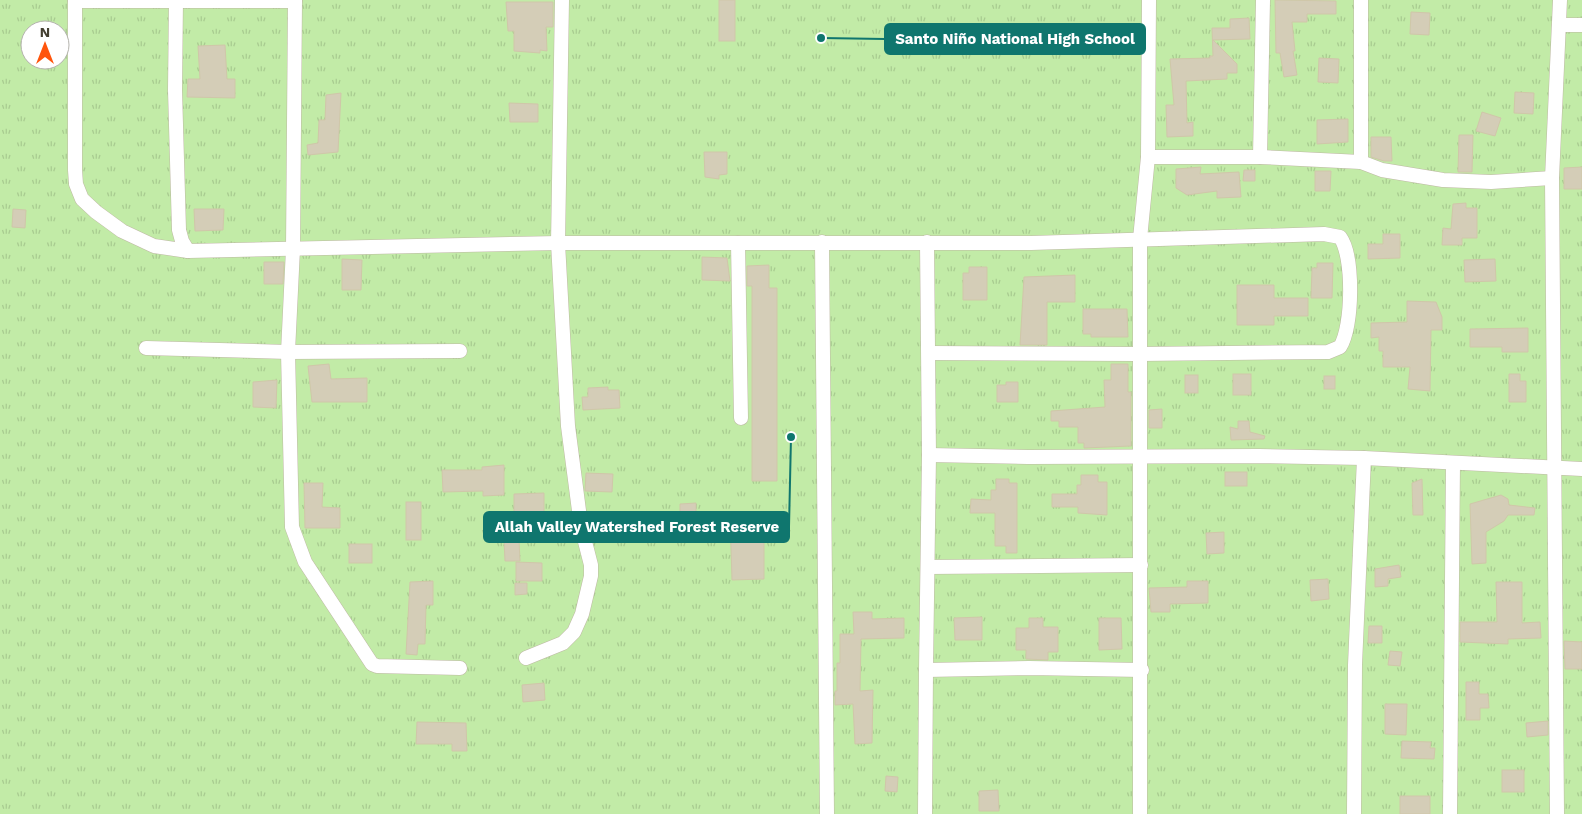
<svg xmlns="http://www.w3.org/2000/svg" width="1582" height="814" font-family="'Work Sans',sans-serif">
	<defs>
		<pattern id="park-tufts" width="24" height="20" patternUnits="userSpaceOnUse" patternTransform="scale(1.25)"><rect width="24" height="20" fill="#c2eba7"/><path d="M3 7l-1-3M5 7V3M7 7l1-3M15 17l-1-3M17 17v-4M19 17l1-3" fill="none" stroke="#a8cb90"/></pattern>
	</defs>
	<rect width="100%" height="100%" fill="#f2f0e2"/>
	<!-- park -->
	<path fill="url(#park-tufts)" fill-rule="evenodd" d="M0,0h1582v814h-1582zM30,30h30v30h-30z"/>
	<!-- building -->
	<g fill="#d4cdb7" stroke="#d0c7a9">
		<rect x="719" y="0" width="16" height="41"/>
		<polygon points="1275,0 1336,1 1336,14 1307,14 1307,22 1292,22 1295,51 1293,51 1297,75 1284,77 1280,53 1276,53"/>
		<polygon points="506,2 553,2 553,27 546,27 547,51 540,50 540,53 514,51 514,31 508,31"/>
		<polygon points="1411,12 1430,13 1429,35 1410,34"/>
		<polygon points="1249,18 1250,39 1213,40 1237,64 1237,73 1227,73 1227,79 1186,81 1187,123 1193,122 1193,136 1167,137 1166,105 1174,105 1170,59 1210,58 1210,56 1213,56 1212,28 1230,28 1230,19"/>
		<polygon points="225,45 227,79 235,79 235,98 187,97 188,79 200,79 198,46"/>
		<polygon points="1319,58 1339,59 1338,83 1318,82"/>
		<polygon points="1515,92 1534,93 1533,114 1514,113"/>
		<polygon points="341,93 338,152 308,155 307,145 318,143 319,120 325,120 326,95"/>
		<polygon points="509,103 538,104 538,122 510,122"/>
		<polygon points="1482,112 1501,118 1495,136 1476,131"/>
		<polygon points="1348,119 1348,142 1317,144 1317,120"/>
		<polygon points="1459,135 1473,135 1472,172 1458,172"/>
		<polygon points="1371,137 1391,137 1392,161 1384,161 1371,157"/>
		<polygon points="704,152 727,152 727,174 719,175 719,179 705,177"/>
		<polygon points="1201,167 1200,174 1239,172 1241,197 1217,198 1217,191 1187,195 1176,188 1176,169"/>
		<polygon points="1582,167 1582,189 1564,189 1564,168"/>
		<polygon points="1244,170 1255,170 1255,181 1243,181"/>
		<polygon points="1315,171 1331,171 1330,191 1315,191"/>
		<polygon points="1466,203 1466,208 1477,208 1477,238 1462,238 1462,245 1442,245 1443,228 1451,229 1453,204"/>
		<polygon points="13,209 26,210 25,228 12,227"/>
		<polygon points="194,209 224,209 223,230 195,231"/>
		<polygon points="1383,234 1400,234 1400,258 1368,259 1368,244 1383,244"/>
		<polygon points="702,257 727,258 730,281 702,280"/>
		<polygon points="342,259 362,260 361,290 342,290"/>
		<polygon points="1495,259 1496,281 1465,282 1464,260"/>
		<polygon points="264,262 284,262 283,284 264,284"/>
		<polygon points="1317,263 1333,263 1332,298 1311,298 1312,268 1317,268"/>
		<polygon points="769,265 769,288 777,288 777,481 752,481 752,286 747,286 747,266"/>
		<polygon points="969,267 987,267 987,300 963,300 963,273 969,273"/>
		<polygon points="1075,275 1075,302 1047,302 1047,345 1020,345 1024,277"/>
		<polygon points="1237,285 1274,285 1274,298 1308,298 1308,316 1274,316 1274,325 1237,325"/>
		<polygon points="1407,301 1436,302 1442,317 1442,330 1431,330 1430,391 1408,389 1410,367 1383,367 1383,351 1379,351 1379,337 1371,338 1371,323 1407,322"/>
		<polygon points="1083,309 1127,309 1128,337 1091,337 1091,334 1083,334"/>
		<polygon points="1528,328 1528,352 1502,352 1502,347 1470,347 1470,329"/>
		<polygon points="329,364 331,379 367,378 367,402 312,402 308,366"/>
		<polygon points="1111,364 1128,364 1128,392 1131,392 1131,446 1084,448 1084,443 1078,443 1078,427 1059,427 1059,421 1051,421 1051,411 1105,407 1104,380 1111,380"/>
		<rect x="1233" y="374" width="18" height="21"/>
		<polygon points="1509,374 1520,374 1520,381 1526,381 1526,402 1509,402"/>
		<rect x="1185" y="375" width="13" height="18"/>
		<rect x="1324" y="376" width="11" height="13"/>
		<polygon points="277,380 276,408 253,407 253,382"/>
		<polygon points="1006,382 1018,382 1018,402 997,402 997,385 1006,385"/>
		<polygon points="608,387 608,390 619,390 620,408 583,410 582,397 588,397 588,388"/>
		<polygon points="1162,409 1162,428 1149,428 1149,410"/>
		<polygon points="1238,421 1249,421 1250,432 1265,436 1264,439 1231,440 1230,427 1238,429"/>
		<polygon points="504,465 504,495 483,496 483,491 443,492 442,470 482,470 482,467"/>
		<rect x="1225" y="472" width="22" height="14"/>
		<polygon points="586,473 613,474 612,492 585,491"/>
		<polygon points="1081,475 1098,475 1098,482 1107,482 1107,515 1078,513 1078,507 1052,507 1052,494 1077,494 1077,485 1081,485"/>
		<polygon points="996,479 1009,479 1009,483 1017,483 1017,553 1006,553 1006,546 995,546 995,513 970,513 971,499 991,500 991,490 996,490"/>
		<polygon points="1422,479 1423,515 1413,515 1412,483"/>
		<polygon points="304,483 323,483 322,507 340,508 340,528 305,528"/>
		<polygon points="544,493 544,514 536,514 536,534 522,534 522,514 514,514 514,494"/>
		<polygon points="1501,495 1508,499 1509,505 1535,508 1534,515 1508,515 1504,521 1486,532 1486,563 1472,564 1470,504"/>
		<rect x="406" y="502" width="15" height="38"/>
		<polygon points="696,503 696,517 680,518 680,504"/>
		<polygon points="730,516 764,516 764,579 732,580"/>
		<polygon points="1224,532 1224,553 1207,554 1206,533"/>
		<polygon points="504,540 519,540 520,561 505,561"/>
		<rect x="349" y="544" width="23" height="19"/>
		<polygon points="516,562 542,563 542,581 516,581"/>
		<polygon points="1399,565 1401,577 1388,579 1388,586 1375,587 1375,569"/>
		<polygon points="1328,579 1329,599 1311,601 1310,580"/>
		<polygon points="433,581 433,605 426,605 425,644 418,644 417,655 406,654 410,582"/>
		<polygon points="1187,581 1208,581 1208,603 1170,604 1170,612 1151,612 1149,588 1187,587"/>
		<polygon points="1496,582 1522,582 1522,623 1540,622 1541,638 1508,639 1508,644 1460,642 1460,622 1497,622"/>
		<polygon points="515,583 527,583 527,594 515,595"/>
		<polygon points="853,612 872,612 872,619 904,618 904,638 861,639 860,691 873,690 872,743 855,744 853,704 835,705 835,691 837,691 837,663 840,663 840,634 854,634"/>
		<polygon points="982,617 982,640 955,640 954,618"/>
		<polygon points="1029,618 1043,618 1043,627 1058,627 1058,652 1048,652 1048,660 1026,659 1026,650 1016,650 1016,628 1029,628"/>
		<polygon points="1099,618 1121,618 1122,649 1099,650"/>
		<polygon points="1369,626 1382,626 1382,643 1368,643"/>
		<polygon points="1564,641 1582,642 1582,669 1565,669"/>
		<polygon points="1390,651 1402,652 1400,666 1388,665"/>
		<polygon points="1466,682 1479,682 1479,694 1488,694 1489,708 1480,708 1480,720 1466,720"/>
		<polygon points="544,683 545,700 523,702 522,685"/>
		<polygon points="1385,704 1407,704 1406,735 1385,734"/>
		<polygon points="1548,721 1548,735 1527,737 1526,723"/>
		<polygon points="417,722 466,723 467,751 452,751 452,744 416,744"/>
		<polygon points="1402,741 1431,742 1430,748 1435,748 1434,759 1401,758"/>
		<rect x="1502" y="770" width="22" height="22"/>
		<polygon points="886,776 898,777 897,792 885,791"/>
		<polygon points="998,790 999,811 979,811 979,791"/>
		<rect x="1400" y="796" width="30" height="18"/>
	</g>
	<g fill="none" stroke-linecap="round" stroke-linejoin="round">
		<defs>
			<g id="minor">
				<polyline points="75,0 75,170 76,184 82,199 96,212 122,231 154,246 188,251"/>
				<path d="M176,0l-1,90 4,140 3,11 6,10 370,-8h473l293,-9 16,3c14,19 13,90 0,110l-12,5 -188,2 -211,-1"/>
				<polyline points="295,0 293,249 288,352 292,527 305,562 372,664 377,666 460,668"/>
				<polyline points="1361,0 1361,162"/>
				<polyline points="75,1 295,1"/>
				<polyline points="1559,25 1582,25"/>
				<polyline points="1148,157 1260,157 1361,162 1382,170 1443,180 1491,182 1552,178"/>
				<polyline points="1260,157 1263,0"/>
				<polyline points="822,242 827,814"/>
				<polyline points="927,242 929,455 926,670 1029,668 1142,670"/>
				<polyline points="738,243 741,418"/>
				<polyline points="146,348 288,352 460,351"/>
				<polyline points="929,455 1028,457 1259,456 1364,458 1582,469"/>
				<polyline points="928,567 1141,565"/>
				<polyline points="526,658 563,643 574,632 582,614 591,576 591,565 581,526 568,426 558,243 562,0"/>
				<polyline points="925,814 926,670"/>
				<polyline points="1140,814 1140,239 1148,157 1149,0"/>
				<polyline points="1354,814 1355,665 1364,458"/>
				<polyline points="1450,814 1453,463"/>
				<polyline points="1557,814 1552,178 1560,0"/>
			</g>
		</defs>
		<!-- minor casing -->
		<use href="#minor" stroke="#beb9a4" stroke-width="15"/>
		<!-- minor -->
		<use href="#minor" stroke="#fff" stroke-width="14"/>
	</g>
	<!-- callouts -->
	<path fill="none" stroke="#0f766e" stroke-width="2" d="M821 38L885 39M791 437L789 527"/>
	<g fill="#0f766e" stroke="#fff" stroke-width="2">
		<circle cx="821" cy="38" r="5"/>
		<circle cx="791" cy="437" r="5"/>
	</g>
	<g fill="#0f766e" stroke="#0f766e" stroke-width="2">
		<rect x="885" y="24" width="260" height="30" rx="5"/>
		<rect x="484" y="512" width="305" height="30" rx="5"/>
	</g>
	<g font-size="15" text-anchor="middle" font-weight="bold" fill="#fff">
		<text x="1015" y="44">Santo Niño National High School</text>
		<text x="637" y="532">Allah Valley Watershed Forest Reserve</text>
	</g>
	<!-- north arrow -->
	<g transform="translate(45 45)"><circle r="24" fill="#ffffff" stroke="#b4b3ad"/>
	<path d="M0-4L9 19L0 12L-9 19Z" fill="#ff550c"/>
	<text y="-8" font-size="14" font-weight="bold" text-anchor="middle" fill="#444032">N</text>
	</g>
</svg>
